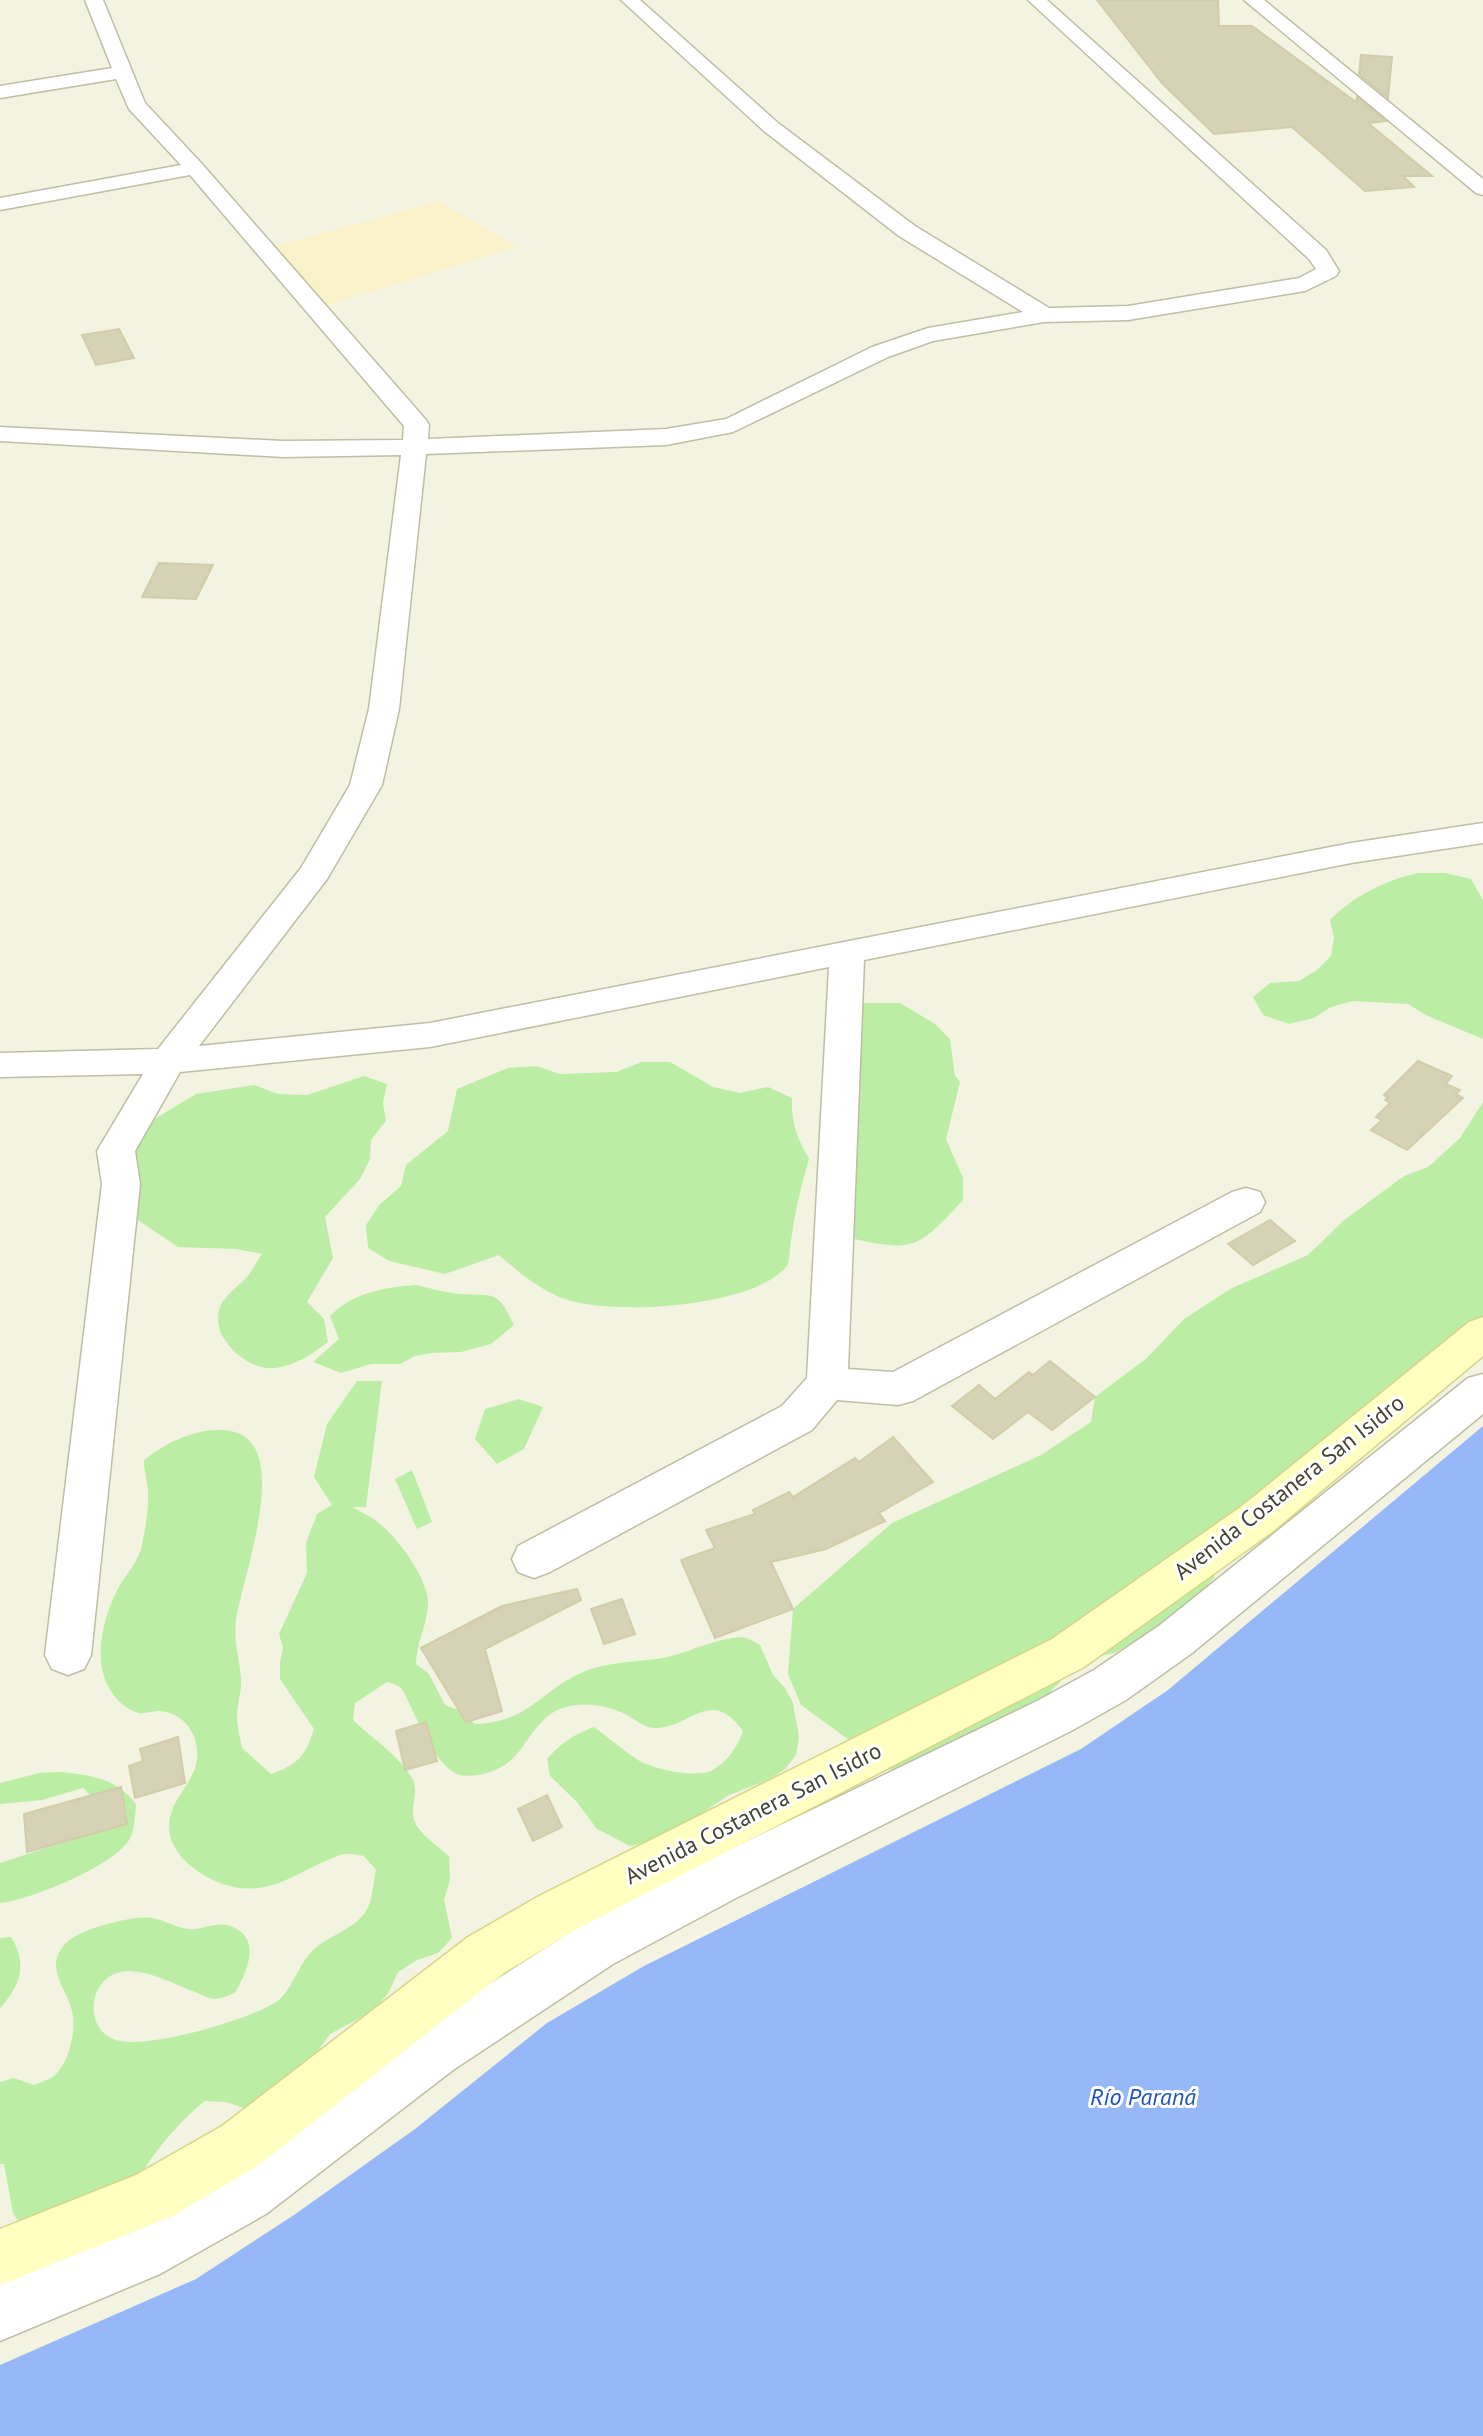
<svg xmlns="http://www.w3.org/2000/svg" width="1483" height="2436" font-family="'PT Sans',sans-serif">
	<rect width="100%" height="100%" fill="#f3f3e2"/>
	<!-- commercial -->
	<polygon fill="#f9f1ca" points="439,201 517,247 316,309 268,248"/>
	<!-- green -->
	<g fill="#bbeda5">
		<path d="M1419,873h26l26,6 12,21v139l-55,-23 -20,-12 -55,-3 -22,6 -17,11 -25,6 -26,-9 -10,-18 17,-14 29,-2 18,-11 14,-14 3,-18 -4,-18c22,-23 57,-41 89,-47z"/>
		<path d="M854,1003h46l35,21 15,15 5,37 5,6 -14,57 17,39v22c-47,51 -49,52 -118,37z"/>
		<path d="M642,1062h28l43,25 27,6 28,-6 24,11c-1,24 5,40 17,61 -9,30 -15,58 -19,89 -1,7 0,15 -5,20 -34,39 -172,48 -220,31 -24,-8 -48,-28 -66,-44l-54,19 -56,-13 -21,-13 -2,-23 14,-21 21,-18 5,-21 42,-34 9,-42 51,-21 28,-2 24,8 56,-2z"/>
		<path d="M364,1076l23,8 -4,19 3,18 -15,19 -1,19 -10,20 -35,38 8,41 -26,44 17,17 4,23c-16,12 -33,24 -53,26 -24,3 -56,-23 -57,-48 -1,-21 17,-30 29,-43 6,-7 10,-16 15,-23l-26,-5 -58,-2 -40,-27 -14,-61 24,-36 48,-29 58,-9 24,9 29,1z"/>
		<polygon points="1483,1102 1483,1328 1316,1487 1301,1510 1276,1527 1220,1552 1214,1578 1173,1621 1114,1653 1081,1660 994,1750 930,1776 889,1769 801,1705 788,1674 793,1609 892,1523 1041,1455 1091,1422 1095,1397 1147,1358 1184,1319 1232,1288 1308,1255 1343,1221 1404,1176 1428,1167 1460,1138"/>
		<path d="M416,1285c14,3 30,8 45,9 35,2 36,-4 53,31l-23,19 -30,8 -30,1 -16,3 -15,8h-29l-30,9 -28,-11 26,-23 -9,-23c22,-23 55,-29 86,-31z"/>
		<path d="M357,1381h25l-16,126h-14c9,5 20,10 28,17 18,14 46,53 48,76 1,22 -12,42 -12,64l13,10 16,31 18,7 12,12c57,-2 66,-36 113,-54 25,-9 54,-8 80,-13 24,-6 46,-18 72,-20 7,0 13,4 20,8l13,30 12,13 8,15 6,34 -3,18 -11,14 -17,11 -39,15 -36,24 -40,22 -23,5 -33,-17 -21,-28 -26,-25 -3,-17c14,-16 27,-25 47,-32 15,11 29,23 44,33 15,9 59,19 75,10 15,-9 25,-24 30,-39 -32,-44 -50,-6 -85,-3 -14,1 -21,-8 -33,-14 -23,-11 -56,-15 -77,2 -25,21 -26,47 -61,57 -7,2 -19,4 -27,2 -23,-6 -41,-52 -51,-72 -2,-4 -5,-12 -8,-15 -3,-3 -10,-5 -14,-6l-32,21 -2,17c19,18 46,36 59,58 7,12 0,24 1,37 2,17 24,30 36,41l1,24 -6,20 8,38 -14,15 -21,7 -19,12 -9,20 -16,19 -43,23 -15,21 -68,54 -21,-7 -21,-1c-35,28 -59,63 -82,101l-99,28 -11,-17 -9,-49h-4v-82l14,-4 20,7c6,-3 15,-5 20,-9 15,-12 23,-47 18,-65 -6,-24 -29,-44 -6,-68 14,-14 67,-28 86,-25 12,2 23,9 36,11 13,2 28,-8 42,-3 33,11 17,46 5,67 -6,2 -14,6 -20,6 -6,0 -14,-5 -20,-7 -22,-8 -58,-29 -81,-18 -27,12 -28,57 2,66 31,10 137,-21 163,-40 12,-10 20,-35 32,-48 17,-17 42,-21 55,-41 7,-10 7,-29 10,-41l-12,-14c-6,-1 -14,-3 -20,-2 -38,11 -68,42 -110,33 -32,-7 -77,-37 -62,-76 8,-23 28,-35 25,-62 -2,-20 -16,-36 -37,-38 -7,0 -14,3 -21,2 -17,-4 -30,-21 -35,-37 -9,-26 2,-67 16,-91 7,-11 17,-23 21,-36 4,-17 8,-40 7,-58 -1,-11 -4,-20 -4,-31 22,-17 49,-31 78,-30 78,2 19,148 14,191 -3,20 4,39 5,58 1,13 -4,25 -4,37 0,10 3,21 5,32l29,26c28,-10 34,-18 43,-45l-34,-50v-16l3,-15 -4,-14 28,-61 -1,-30 11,-29 15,-9 -18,-28 13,-53z"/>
		<polygon points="519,1399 543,1407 524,1449 497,1464 475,1439 485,1409"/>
		<polygon points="412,1470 432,1522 417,1529 395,1479"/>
		<path d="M59,1772c32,3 57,6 77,32 -1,10 -1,23 -5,32 -9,27 -103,65 -131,67v-40l61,-20 19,-11 15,-32 -12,-12 -41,12 -42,4v-21l39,-10z"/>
		<path d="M11,1937c17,27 9,49 -11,71v-70z"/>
	</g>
	<!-- water -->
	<polygon fill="#96b7f8" points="1483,1426 1483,2436 0,2436 0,2365 196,2279 294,2215 415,2129 547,2023 644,1966 1081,1749 1168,1690"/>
	<!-- building -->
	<g fill="#d5d2b6" stroke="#d2cca9" stroke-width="2">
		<polygon points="1097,0 1218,0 1219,26 1252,26 1356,102 1357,97 1386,121 1368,123 1432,176 1403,176 1414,187 1365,191 1292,127 1214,134 1162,83"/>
		<polygon points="1361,55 1392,57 1388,98 1359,74"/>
		<polygon points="119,329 134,358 96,365 82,335"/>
		<polygon points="159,563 213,565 196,599 142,597"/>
		<polygon points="1418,1061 1452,1076 1446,1084 1460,1090 1456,1094 1463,1098 1407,1150 1371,1130 1382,1120 1376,1117 1390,1103 1385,1100 1388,1097 1384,1095"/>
		<polygon points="1270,1220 1295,1241 1253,1265 1228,1244"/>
		<polygon points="1050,1361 1095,1397 1052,1430 1028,1412 993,1439 952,1406 979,1385 995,1399 1029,1372 1033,1375"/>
		<polygon points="893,1437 933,1482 879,1513 885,1521 826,1549 771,1562 793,1609 715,1638 681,1560 715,1548 706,1530 755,1514 753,1510 789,1492 793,1497 855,1458 859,1462"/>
		<polygon points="577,1589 581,1600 485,1649 502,1711 466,1722 421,1648 502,1606"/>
		<polygon points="622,1599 635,1634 604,1644 591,1609"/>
		<polygon points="426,1722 437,1761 405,1770 396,1731"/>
		<polygon points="178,1737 185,1783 135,1798 129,1766 143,1761 140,1749"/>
		<polygon points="121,1787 127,1824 27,1852 24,1814"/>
		<polygon points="547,1795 562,1827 533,1841 518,1809"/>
	</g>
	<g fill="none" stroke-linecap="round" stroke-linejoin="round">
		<defs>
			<g id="street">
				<polygon points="85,0 103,0 145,103 202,164 426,420 429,425 428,439 666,429 726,419 872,347 928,328 1023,312 899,236 764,131 621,0 640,0 778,123 915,226 1049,308 1128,306 1299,278 1316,269 1309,259 1028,0 1047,0 1326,250 1339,271 1336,276 1305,291 1128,320 1044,322 933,341 888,357 733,432 666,445 426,454 399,709 382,785 327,879 199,1046 430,1023 1351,843 1483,823 1483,843 1351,863 864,960 848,1369 893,1372 1232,1192 1246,1188 1260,1192 1265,1202 1260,1212 913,1401 898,1405 837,1400 812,1430 550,1572 534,1578 518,1572 512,1559 518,1546 782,1406 807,1378 829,967 430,1047 180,1072 135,1151 140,1184 91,1655 84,1669 68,1675 52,1669 45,1655 102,1184 97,1151 143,1074 0,1077 0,1053 158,1049 301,868 350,785 369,709 401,455 283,457 0,441 0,427 283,441 403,440 404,426 190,175 0,210 0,198 181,165 129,109 116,79 0,98 0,86 112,68"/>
				<polygon points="1244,0 1264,0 1483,179 1483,195 1476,193"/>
				<polygon points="1483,1374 1483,1414 1192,1653 1126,1700 1071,1731 736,1898 613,1964 453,2070 266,2214 160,2274 0,2341 0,2283 121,2234 226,2174 415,2032 577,1928 700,1864 1037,1701 1094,1670 1160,1625 1468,1378"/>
			</g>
			<polygon id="secondary" points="1483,1317 1483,1356 1272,1532 1084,1667 575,1930 504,1973 260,2164 173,2216 0,2285 0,2229 136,2175 222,2126 468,1937 539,1896 1052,1639 1242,1506 1469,1322"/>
		</defs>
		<!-- street casing -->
		<use href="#street" stroke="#bfbda4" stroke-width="3"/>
		<!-- secondary casing -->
		<use href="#secondary" stroke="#d6d58a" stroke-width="3"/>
		<!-- street -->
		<use href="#street" fill="#fff" fill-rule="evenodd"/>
		<!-- secondary -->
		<use href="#secondary" fill="#feffc0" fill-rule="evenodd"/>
	</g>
	<g text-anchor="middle" stroke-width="6" stroke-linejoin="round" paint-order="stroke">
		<!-- near-street labels -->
		<g font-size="23" fill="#454332" stroke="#fff">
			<text transform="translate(1289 1487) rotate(-38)" y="8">Avenida Costanera San Isidro</text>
			<text transform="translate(753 1813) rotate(-27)" y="8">Avenida Costanera San Isidro</text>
		</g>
		<!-- near-water labels -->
		<g font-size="24" font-style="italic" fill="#2053bd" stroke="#fff">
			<text x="1143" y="2105">Río Paraná</text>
		</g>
	</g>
</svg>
